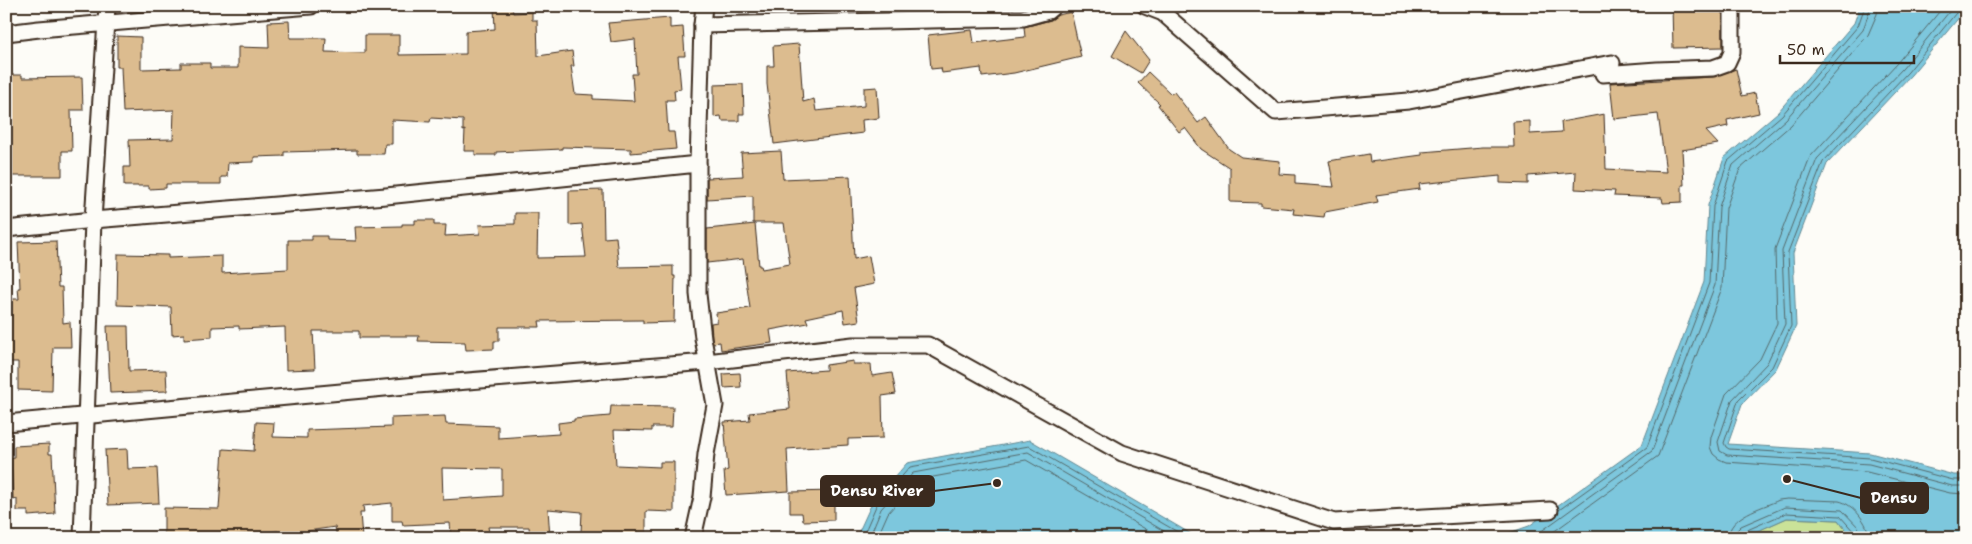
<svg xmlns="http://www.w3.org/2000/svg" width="1972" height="544" font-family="'Shantell Sans',sans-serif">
	<rect width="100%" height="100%" fill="#fdfcf7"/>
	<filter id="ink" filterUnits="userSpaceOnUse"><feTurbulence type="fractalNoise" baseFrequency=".02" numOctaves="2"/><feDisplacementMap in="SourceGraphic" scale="10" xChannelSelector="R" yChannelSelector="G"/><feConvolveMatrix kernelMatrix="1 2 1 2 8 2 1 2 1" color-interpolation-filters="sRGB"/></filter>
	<g filter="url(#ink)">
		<!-- green -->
		<polygon fill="#cae298" stroke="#82865b" points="1787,518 1838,520 1852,538 1742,538"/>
		<!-- water -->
		<g fill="#7dc7dd" stroke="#638891">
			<polygon points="1860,6 1966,6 1966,9 1911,75 1827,164 1793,253 1796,326 1776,369 1742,404 1728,444 1870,453 1954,475 1966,475 1966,538 1852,538 1838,520 1787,518 1742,538 1495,538 1529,526 1642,445 1704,282 1708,205 1724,158 1778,112 1854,23"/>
			<polygon points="1030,440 1198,538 856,538 872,503 907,463"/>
		</g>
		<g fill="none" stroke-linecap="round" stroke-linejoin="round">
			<!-- shore -->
			<g stroke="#55696a" stroke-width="1">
				<polyline points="1944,6 1897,63 1810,157 1775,249 1777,323 1760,359 1726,394 1711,437 1710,447 1713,454 1719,459 1726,462 1867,472 1950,493 1966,494"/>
				<polyline points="1954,6 1903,68 1817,159 1782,251 1785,324 1767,363 1732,400 1718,442 1720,451 1727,455 1869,464 1952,486 1966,486"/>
				<polyline points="1966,7 1960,8 1908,72 1823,162 1788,252 1791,326 1772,367 1738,401 1724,443 1726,447 1729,449 1870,458 1953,480 1966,480"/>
				<polyline points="1559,510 1647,447 1709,283 1713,206 1728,161 1782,115 1858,26 1865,6"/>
				<polyline points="862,538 876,506 910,467 1029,446 1188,538"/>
				<polyline points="869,538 881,509 913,473 1028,452 1176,538"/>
				<polyline points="877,538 888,513 917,480 1026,460 1161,538"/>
				<polyline points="1529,538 1536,535 1652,451 1715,285 1719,207 1733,165 1786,119 1863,30 1871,6"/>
				<polyline points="1545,538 1658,456 1722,288 1726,208 1740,169 1791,125 1868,35 1877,14 1878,6"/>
				<path d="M1728,538c1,-23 34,-30 51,-38l8,-1 52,2c14,3 30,22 30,37"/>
				<polyline points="1735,538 1736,531 1741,526 1785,507 1842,510 1860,529 1862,538"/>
				<polyline points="1741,538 1745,531 1786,513 1840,516 1855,533 1856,538"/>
			</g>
		</g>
		<!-- building -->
		<g fill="#dcbc8f" stroke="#3b2a1e" fill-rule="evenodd">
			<polygon points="1672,6 1723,6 1723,47 1673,48"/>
			<polygon points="512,7 513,13 532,12 532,20 537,20 538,56 572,51 574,66 571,66 575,94 593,95 593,99 634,101 632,74 637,74 635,39 611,42 608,23 670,18 670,28 683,27 685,56 678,56 681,89 674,90 675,100 666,100 668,132 674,132 676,149 631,153 631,149 562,147 562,149 496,152 496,155 475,155 475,151 464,151 465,130 463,131 463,120 431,118 430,122 392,120 392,144 385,144 384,154 357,154 357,150 284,152 284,156 254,157 254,162 228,163 227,177 221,177 221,184 166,184 166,188 149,189 149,186 124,186 124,167 130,167 129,140 173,139 174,110 123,112 121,67 117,67 117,36 141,37 141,69 181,68 181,63 210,63 210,68 238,68 238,47 269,48 268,22 289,21 290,38 326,38 325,52 365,53 365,35 399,35 399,55 466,54 466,31 495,29 494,8"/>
			<polygon points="1071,12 1081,57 1014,73 982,77 981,68 942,73 941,68 931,69 928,35 972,30 974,43 1025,37 1024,27 1051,20 1058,15"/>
			<polygon points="1126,31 1149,60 1141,73 1112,56"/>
			<polygon points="799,44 803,102 814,99 816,111 864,106 864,88 877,87 879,118 862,120 863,133 774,144 767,84 767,66 774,66 773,46"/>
			<polygon points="1736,69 1742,96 1755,93 1759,113 1727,120 1728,126 1706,131 1718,144 1682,150 1684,185 1682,185 1682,202 1663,203 1662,198 1614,196 1615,191 1575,189 1576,172 1528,176 1528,184 1500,183 1500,176 1419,184 1420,189 1376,195 1378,202 1325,212 1324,217 1293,214 1294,209 1261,206 1261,203 1230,202 1230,168 1201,149 1185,128 1179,132 1158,105 1160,104 1138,83 1148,72 1171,94 1174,92 1198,123 1206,117 1229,149 1241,157 1280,161 1279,174 1295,175 1295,184 1334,187 1329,161 1369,154 1370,162 1422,155 1422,152 1483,147 1514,147 1513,122 1530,121 1530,134 1562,132 1561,122 1604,114 1606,169 1666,172 1658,114 1614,119 1610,83 1713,77"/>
			<polygon points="6,75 22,75 22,78 82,77 83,110 71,110 72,151 62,151 62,176 6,176"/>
			<polygon points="743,84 744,114 739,114 739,121 722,121 721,116 714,117 714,85"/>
			<polygon points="781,151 783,179 850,176 854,259 869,256 874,284 854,288 859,321 845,323 843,310 806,318 808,323 770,330 772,343 721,350 720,342 713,343 712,337 711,323 717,322 716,313 750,308 743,259 707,263 707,229 755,224 759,266 761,266 762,269 790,264 784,223 753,223 753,196 707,199 707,178 743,176 741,153"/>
			<polygon points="603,190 604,238 616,237 619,267 673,266 673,276 675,276 674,322 643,323 643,320 539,321 540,327 499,327 499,341 494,341 494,349 466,350 465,342 418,341 419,336 379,336 379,338 359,338 359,331 313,331 315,369 286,370 285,327 239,329 239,326 212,327 212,337 184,339 184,334 172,335 171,307 117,305 118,254 168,255 168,258 222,256 222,273 288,269 288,240 312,240 312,236 327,236 327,240 356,241 355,227 402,226 402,224 415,224 415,220 434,220 434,225 446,225 445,236 480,234 479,225 515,224 515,213 538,213 537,258 586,257 582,224 569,225 569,191"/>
			<polygon points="56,241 58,287 62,287 63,323 70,322 71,347 53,347 52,391 18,390 18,362 6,362 6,299 19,299 18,288 20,288 18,242"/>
			<polygon points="107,326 128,326 129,371 166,370 167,391 110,393"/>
			<polygon points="853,361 853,364 871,364 872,376 892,373 896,394 882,396 883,438 848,439 848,445 787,449 789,491 726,495 724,471 728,470 724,422 750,420 749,413 790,409 787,373 826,370 826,365"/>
			<polygon points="740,373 741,387 724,388 723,374"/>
			<path d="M611,406l62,1 -1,20h-20v4l-38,-1 2,35 44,2v-5h14v50l-28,-1v27h-26v-4l-39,-2 1,-20 -34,-3 2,29h-20l-1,-11h-41l1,5 -38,3 -1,-12 -47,2 -1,-4h-10v-18l-29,3 1,7h-4l2,25h-25l-2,-11 -27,4 1,5 -18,2h-3v-5l-9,1 -1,-3 -69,7h-45v-30l55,1 4,-60 31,2 2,-29 18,1 -1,14 34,1v-8l84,-3v-9l54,-2 1,8 52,2v12l61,-4 -1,-11 16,-2v-2l36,-3zM442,468l60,1v27l-59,4z"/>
			<polygon points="49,444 49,454 52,454 55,514 28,516 28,511 17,511 17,499 13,500 11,459 14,458 14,446"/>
			<polygon points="127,449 128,469 157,468 159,503 108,505 105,450"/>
			<polygon points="834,491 834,520 803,521 802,513 790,513 790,492"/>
		</g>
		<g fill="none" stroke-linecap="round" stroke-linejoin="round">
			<defs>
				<g id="street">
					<polyline points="1145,6 1163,13 1276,112 1409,101 1612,63"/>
					<polyline points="702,25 1023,18 1048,11 1054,6"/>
					<polyline points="6,33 39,29 311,6"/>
					<polyline points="1603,74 1657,70 1713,68 1727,63 1732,52 1732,6"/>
					<polyline points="6,229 93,220 386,196 698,164"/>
					<polyline points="6,423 417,385 707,362 853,345 928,345 1122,453 1334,522 1550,510"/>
					<polyline points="82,538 93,220 107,6"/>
					<polyline points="693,538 702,497 706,454 715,405 703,338 698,294 698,164 702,25 704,6"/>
				</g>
			</defs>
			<!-- street casing -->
			<use href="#street" stroke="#3b2a1e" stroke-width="19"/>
			<!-- street -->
			<use href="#street" stroke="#fdfcf7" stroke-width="15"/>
		</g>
	</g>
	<!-- callouts -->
	<path fill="none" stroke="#3b2a1e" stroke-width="2" d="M997 483L934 491M1787 479L1861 498"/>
	<g fill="#3b2a1e" stroke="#fdfcf7" stroke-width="2">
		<circle cx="997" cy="483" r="5"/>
		<circle cx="1787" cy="479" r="5"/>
	</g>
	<g fill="#3b2a1e" stroke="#3b2a1e" stroke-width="2">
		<rect x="821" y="476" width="113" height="30" rx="5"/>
		<rect x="1861" y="483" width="67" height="30" rx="5"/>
	</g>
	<g font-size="15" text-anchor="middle" font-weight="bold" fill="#fff">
		<text x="877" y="496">Densu River</text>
		<text x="1894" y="503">Densu</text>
	</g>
	<!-- margin -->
	<rect width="1972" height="544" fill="none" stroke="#fdfcf7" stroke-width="25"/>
	<rect x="12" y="12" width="1947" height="519" fill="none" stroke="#3b2a1e" stroke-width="2" filter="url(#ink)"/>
	<!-- scale -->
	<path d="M1780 55v8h134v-8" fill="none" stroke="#3b2a1e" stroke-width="2.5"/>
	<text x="1787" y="55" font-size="15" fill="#3b2a1e" stroke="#fdfcf7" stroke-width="4" paint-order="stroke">50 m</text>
</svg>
